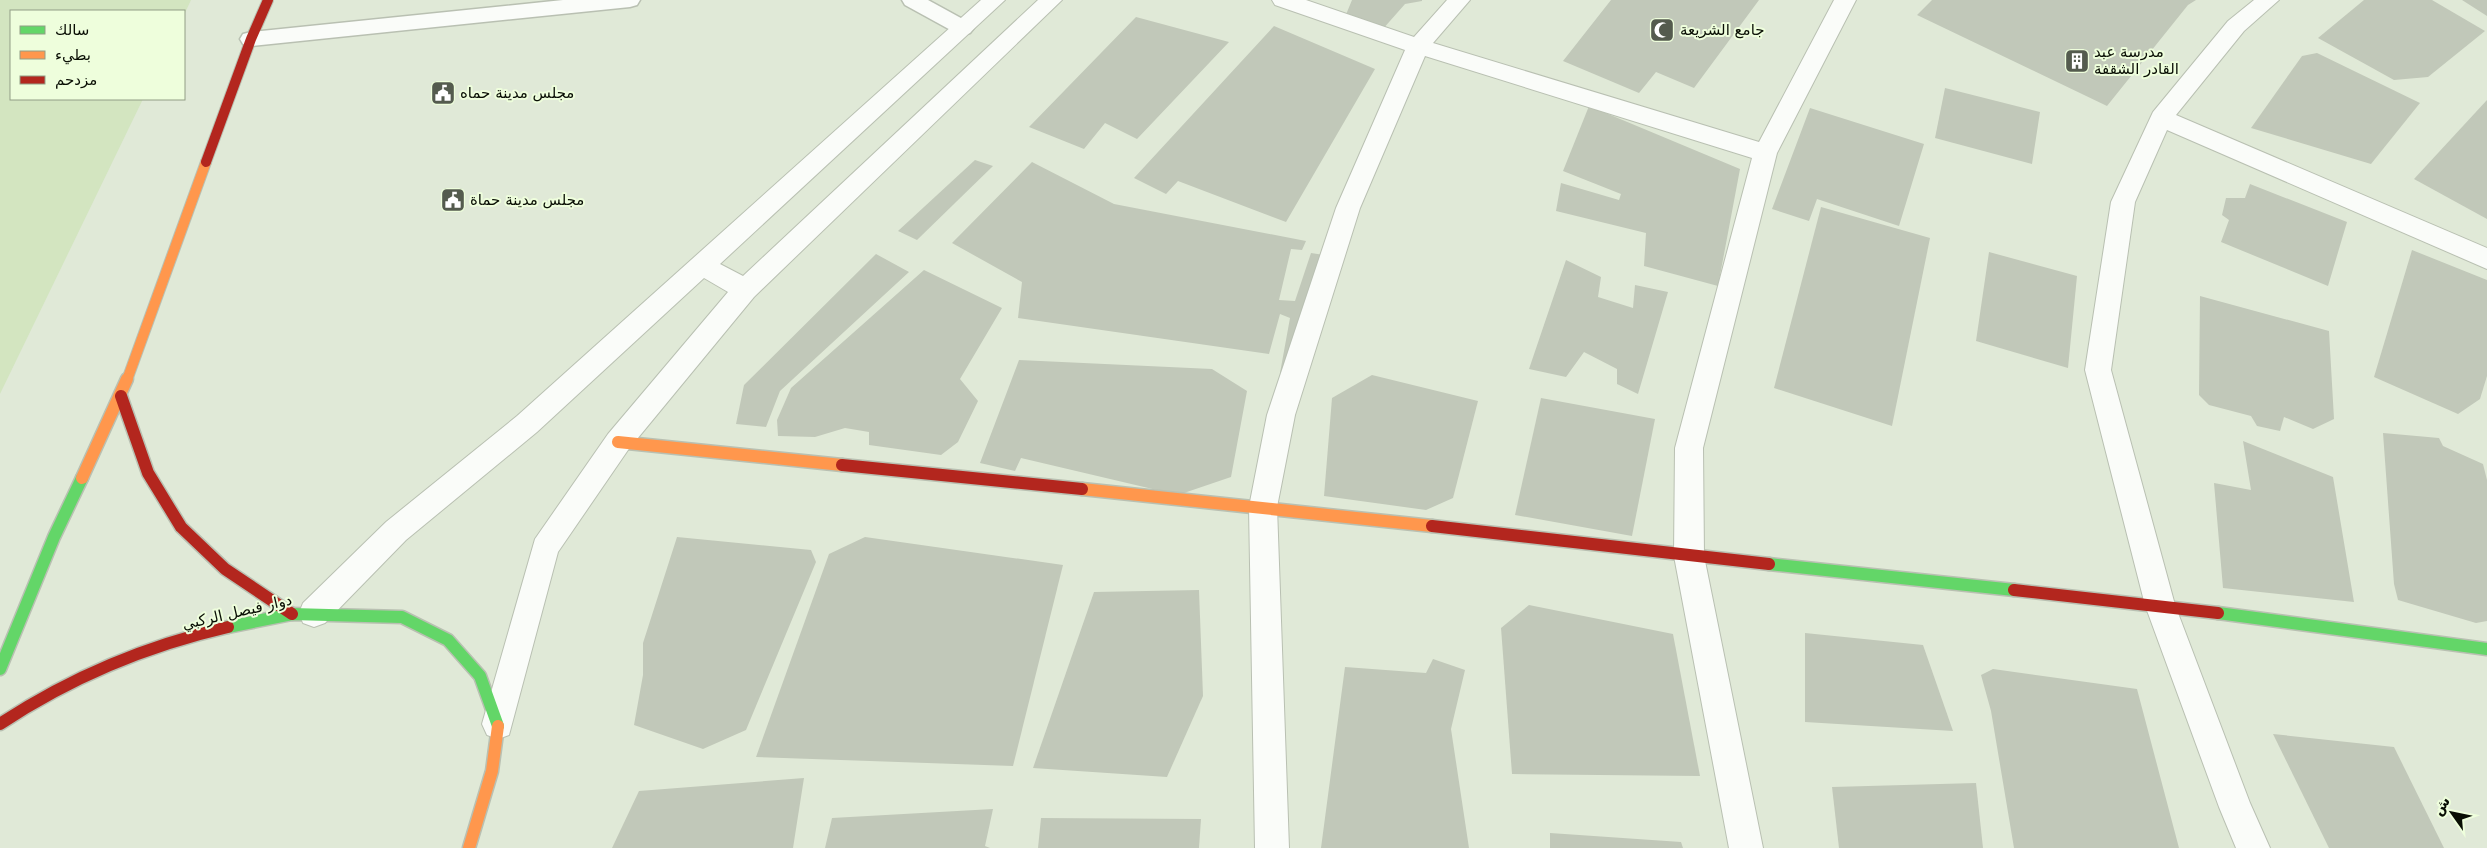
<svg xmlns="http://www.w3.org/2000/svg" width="2487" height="848" font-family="'DejaVu Sans','Noto Sans Arabic',sans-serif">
	<rect width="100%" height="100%" fill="#e0e9d7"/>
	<!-- green -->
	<polygon fill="#d3e5c0" points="0,0 191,0 184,15 184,11 11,11 11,99 143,99 0,394"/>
	<!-- building -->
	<g fill="#c1c8b9">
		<polygon points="1352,0 1422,0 1422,1 1405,4 1382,30 1345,17"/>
		<polygon points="1611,0 1759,0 1694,88 1656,72 1639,93 1563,61"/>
		<polygon points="1932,0 2196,0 2188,5 2107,106 1917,15"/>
		<polygon points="2364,0 2432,0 2485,31 2428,77 2394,80 2318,38"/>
		<polygon points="2462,0 2487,0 2487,16"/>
		<polygon points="1136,17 1229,42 1137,139 1105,123 1084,149 1029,127"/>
		<polygon points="1274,26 1375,69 1286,222 1178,181 1166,194 1134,178"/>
		<polygon points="2317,53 2420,103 2371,164 2251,128 2302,56"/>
		<polygon points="1945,88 2040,112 2032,164 1935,138"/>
		<polygon points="2487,100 2487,219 2414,179"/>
		<polygon points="1589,106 1740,169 1718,286 1644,266 1646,233 1556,211 1561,183 1619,200 1621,194 1563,171"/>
		<polygon points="1810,108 1924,144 1899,226 1817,199 1809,221 1772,209"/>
		<polygon points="975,160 993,166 917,240 898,231"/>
		<polygon points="1032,162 1114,204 1306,241 1302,250 1291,249 1279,300 1295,301 1311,253 1324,255 1289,375 1280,373 1290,318 1280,314 1269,354 1018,318 1022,282 952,243"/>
		<polygon points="2250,184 2347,222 2328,286 2221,242 2229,220 2222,215 2226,198 2245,198"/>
		<polygon points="1821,207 1930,238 1892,426 1774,388"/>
		<polygon points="2412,250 2487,280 2487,376 2480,399 2458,414 2374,377"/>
		<polygon points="1989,252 2077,276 2068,368 1976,341"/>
		<polygon points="876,254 909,272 780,391 766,427 736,424 744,385"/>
		<polygon points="1566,260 1601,277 1598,297 1633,308 1635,285 1668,292 1638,394 1617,384 1617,369 1584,352 1566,377 1529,369"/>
		<polygon points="924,270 1002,308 960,379 978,401 958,442 941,455 869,445 869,432 845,428 815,437 778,436 777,420 791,388"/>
		<polygon points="2200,296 2329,331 2334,419 2313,429 2284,417 2280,431 2257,426 2251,416 2209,405 2199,395"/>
		<polygon points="1019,360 1212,369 1247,391 1231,477 1178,495 1021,458 1015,471 980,463"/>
		<polygon points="1372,375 1478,401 1453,498 1426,510 1324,496 1332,398"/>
		<polygon points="1541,398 1655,419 1632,536 1515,515"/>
		<polygon points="2383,433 2439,438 2443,446 2483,464 2487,480 2487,621 2476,623 2398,600 2394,584"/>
		<polygon points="2243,441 2333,477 2354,602 2223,588 2214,483 2251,490"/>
		<polygon points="677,537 811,550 816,562 746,730 703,749 634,725 643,675 643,643"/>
		<polygon points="865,537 1063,565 1013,766 756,757 829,554"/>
		<polygon points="1199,590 1203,696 1167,777 1033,768 1094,592"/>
		<polygon points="1529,605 1673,634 1700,776 1512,774 1501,628"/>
		<polygon points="1805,633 1923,645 1953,731 1805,722"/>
		<polygon points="1433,659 1465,670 1451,729 1469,848 1321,848 1345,667 1426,673"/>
		<polygon points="1993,669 2137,689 2179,848 2014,848 1991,711 1981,675"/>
		<polygon points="2273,734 2394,747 2444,848 2329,848"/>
		<polygon points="804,778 793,848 612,848 639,791"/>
		<polygon points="1976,783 1983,848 1839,848 1832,787"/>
		<polygon points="993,809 985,846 990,848 825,848 832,818"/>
		<polygon points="1041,818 1201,819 1199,848 1038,848"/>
		<polygon points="1550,833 1681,842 1683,848 1550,848"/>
	</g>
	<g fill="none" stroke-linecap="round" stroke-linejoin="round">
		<defs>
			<g id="lane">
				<polygon points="563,0 640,0 637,5 630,7 251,46 243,44 240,39 243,34 251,32"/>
				<polygon points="902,0 928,0 970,23 974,28 970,33 963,35 956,33 905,5"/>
			</g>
			<g id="street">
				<polygon points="981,0 1005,0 720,264 743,276 1038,0 1062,0 754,297 628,450 558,552 509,735 498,739 487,735 482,724 535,539 608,434 728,292 704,278 537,432 406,540 325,623 314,627 303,623 299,613 303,603 386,522 517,416"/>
				<polygon points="1272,0 1306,0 1414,37 1447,0 1470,0 1433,43 1759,142 1834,0 1856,0 1777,153 1703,448 1704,556 1763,848 1729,848 1674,556 1675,448 1752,158 1425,56 1360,208 1295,415 1277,507 1289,848 1255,848 1249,507 1267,415 1336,208 1405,50 1275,5"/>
				<polygon points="2254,0 2279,0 2244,31 2176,115 2487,248 2487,269 2167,130 2135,202 2111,370 2175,605 2250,803 2270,848 2236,848 2219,807 2145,605 2085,370 2111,202 2153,112 2228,21"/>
			</g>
			<g id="fast">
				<polyline points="1769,564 2014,590"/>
				<polyline points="2218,613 2487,649"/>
				<polyline points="228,627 292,614 402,617 448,640 480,676 498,726"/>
				<polyline points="0,669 54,537 82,478"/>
			</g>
			<polyline id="slow-far1" points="127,380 206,162"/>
			<g id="slow">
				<polyline points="618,442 842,465"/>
				<polyline points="82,478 127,379"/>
				<polyline points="1082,489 1432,526"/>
				<polyline points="469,848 492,771 498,726"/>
			</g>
			<polyline id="jam-far1" points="206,162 251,39 268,0"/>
			<g id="jam">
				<polyline points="121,396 148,473 181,527 225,569 292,614"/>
				<polyline points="842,465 1082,489"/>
				<polyline points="1432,526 1769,564"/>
				<polyline points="2014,590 2218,613"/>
				<path d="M0,724c71,-47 145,-78 228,-97"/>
			</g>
		</defs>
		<!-- lane casing -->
		<use href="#lane" stroke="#b9c0b2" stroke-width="3"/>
		<!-- street casing -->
		<use href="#street" stroke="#b9c0b2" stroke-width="2"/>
		<!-- fast casing -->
		<use href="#fast" stroke="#b9c0b2" stroke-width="15"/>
		<!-- slow-far1 casing -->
		<use href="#slow-far1" stroke="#b9c0b2" stroke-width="12"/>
		<!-- slow casing -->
		<use href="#slow" stroke="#b9c0b2" stroke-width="15"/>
		<!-- jam-far1 casing -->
		<use href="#jam-far1" stroke="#b9c0b2" stroke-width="12"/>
		<!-- jam casing -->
		<use href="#jam" stroke="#b9c0b2" stroke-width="15"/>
		<!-- lane -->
		<use href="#lane" fill="#fafcf9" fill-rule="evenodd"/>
		<!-- street -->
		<use href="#street" fill="#fafcf9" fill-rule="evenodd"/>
		<!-- fast -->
		<use href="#fast" stroke="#63d668" stroke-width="12"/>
		<!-- slow-far1 -->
		<use href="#slow-far1" stroke="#ff974d" stroke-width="10"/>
		<!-- slow -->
		<use href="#slow" stroke="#ff974d" stroke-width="12"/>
		<!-- jam-far1 -->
		<use href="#jam-far1" stroke="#b3261e" stroke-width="10"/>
		<!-- jam -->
		<use href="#jam" stroke="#b3261e" stroke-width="12"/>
	</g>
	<!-- icons -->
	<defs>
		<symbol id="mosque-square" viewBox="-11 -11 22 22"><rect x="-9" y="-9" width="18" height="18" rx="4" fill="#545b4e" stroke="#eefedc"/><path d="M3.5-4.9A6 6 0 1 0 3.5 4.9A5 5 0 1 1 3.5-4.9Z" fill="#fff"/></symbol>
		<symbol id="building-square" viewBox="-11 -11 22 22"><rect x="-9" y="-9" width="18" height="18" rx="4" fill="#545b4e" stroke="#eefedc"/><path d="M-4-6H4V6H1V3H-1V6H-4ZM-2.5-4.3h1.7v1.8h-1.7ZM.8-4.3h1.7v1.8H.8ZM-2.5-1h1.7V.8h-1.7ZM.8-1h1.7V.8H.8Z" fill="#fff"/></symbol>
		<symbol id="civic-square" viewBox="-11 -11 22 22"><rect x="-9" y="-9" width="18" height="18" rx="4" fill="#545b4e" stroke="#eefedc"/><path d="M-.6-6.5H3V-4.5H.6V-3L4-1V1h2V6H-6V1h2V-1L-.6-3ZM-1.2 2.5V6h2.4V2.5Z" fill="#fff"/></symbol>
	</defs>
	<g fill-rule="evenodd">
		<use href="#mosque-square" x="1648" y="16" width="28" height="28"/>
		<use href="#building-square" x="2063" y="47" width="28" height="28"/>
		<use href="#civic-square" x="429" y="79" width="28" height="28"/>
		<use href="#civic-square" x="439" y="186" width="28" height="28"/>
	</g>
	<g text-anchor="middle" stroke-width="4" stroke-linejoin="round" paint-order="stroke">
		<!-- poi labels -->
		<g font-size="15" fill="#090e04" stroke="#eefedc" text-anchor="start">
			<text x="1680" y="35">جامع الشريعة</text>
			<text x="2094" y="57">مدرسة عبد<tspan x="2094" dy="17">القادر الشقفة</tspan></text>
			<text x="460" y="98">مجلس مدينة حماه</text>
			<text x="470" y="205">مجلس مدينة حماة</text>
		</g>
		<!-- street labels -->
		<g font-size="15" fill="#090e04" stroke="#eefedc">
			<text transform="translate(237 612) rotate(-13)" y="5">دوار فيصل الركبي</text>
		</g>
	</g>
	<!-- legend -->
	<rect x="10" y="10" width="175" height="90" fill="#eefedc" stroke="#929e86"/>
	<rect x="20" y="26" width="25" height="8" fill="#63d668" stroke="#929e86"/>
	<text x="55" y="35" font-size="15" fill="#090e04">سالك</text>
	<rect x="20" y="51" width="25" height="8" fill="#ff974d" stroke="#929e86"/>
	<text x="55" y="60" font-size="15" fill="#090e04">بطيء</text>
	<rect x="20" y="76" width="25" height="8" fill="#b3261e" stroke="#929e86"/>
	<text x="55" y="85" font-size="15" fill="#090e04">مزدحم</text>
	<!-- north arrow -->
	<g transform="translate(2452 813) rotate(303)" stroke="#eefedc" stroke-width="4" paint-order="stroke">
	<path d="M0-4L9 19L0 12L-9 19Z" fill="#090e04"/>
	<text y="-8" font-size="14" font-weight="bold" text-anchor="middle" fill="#090e04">ش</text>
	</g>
</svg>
